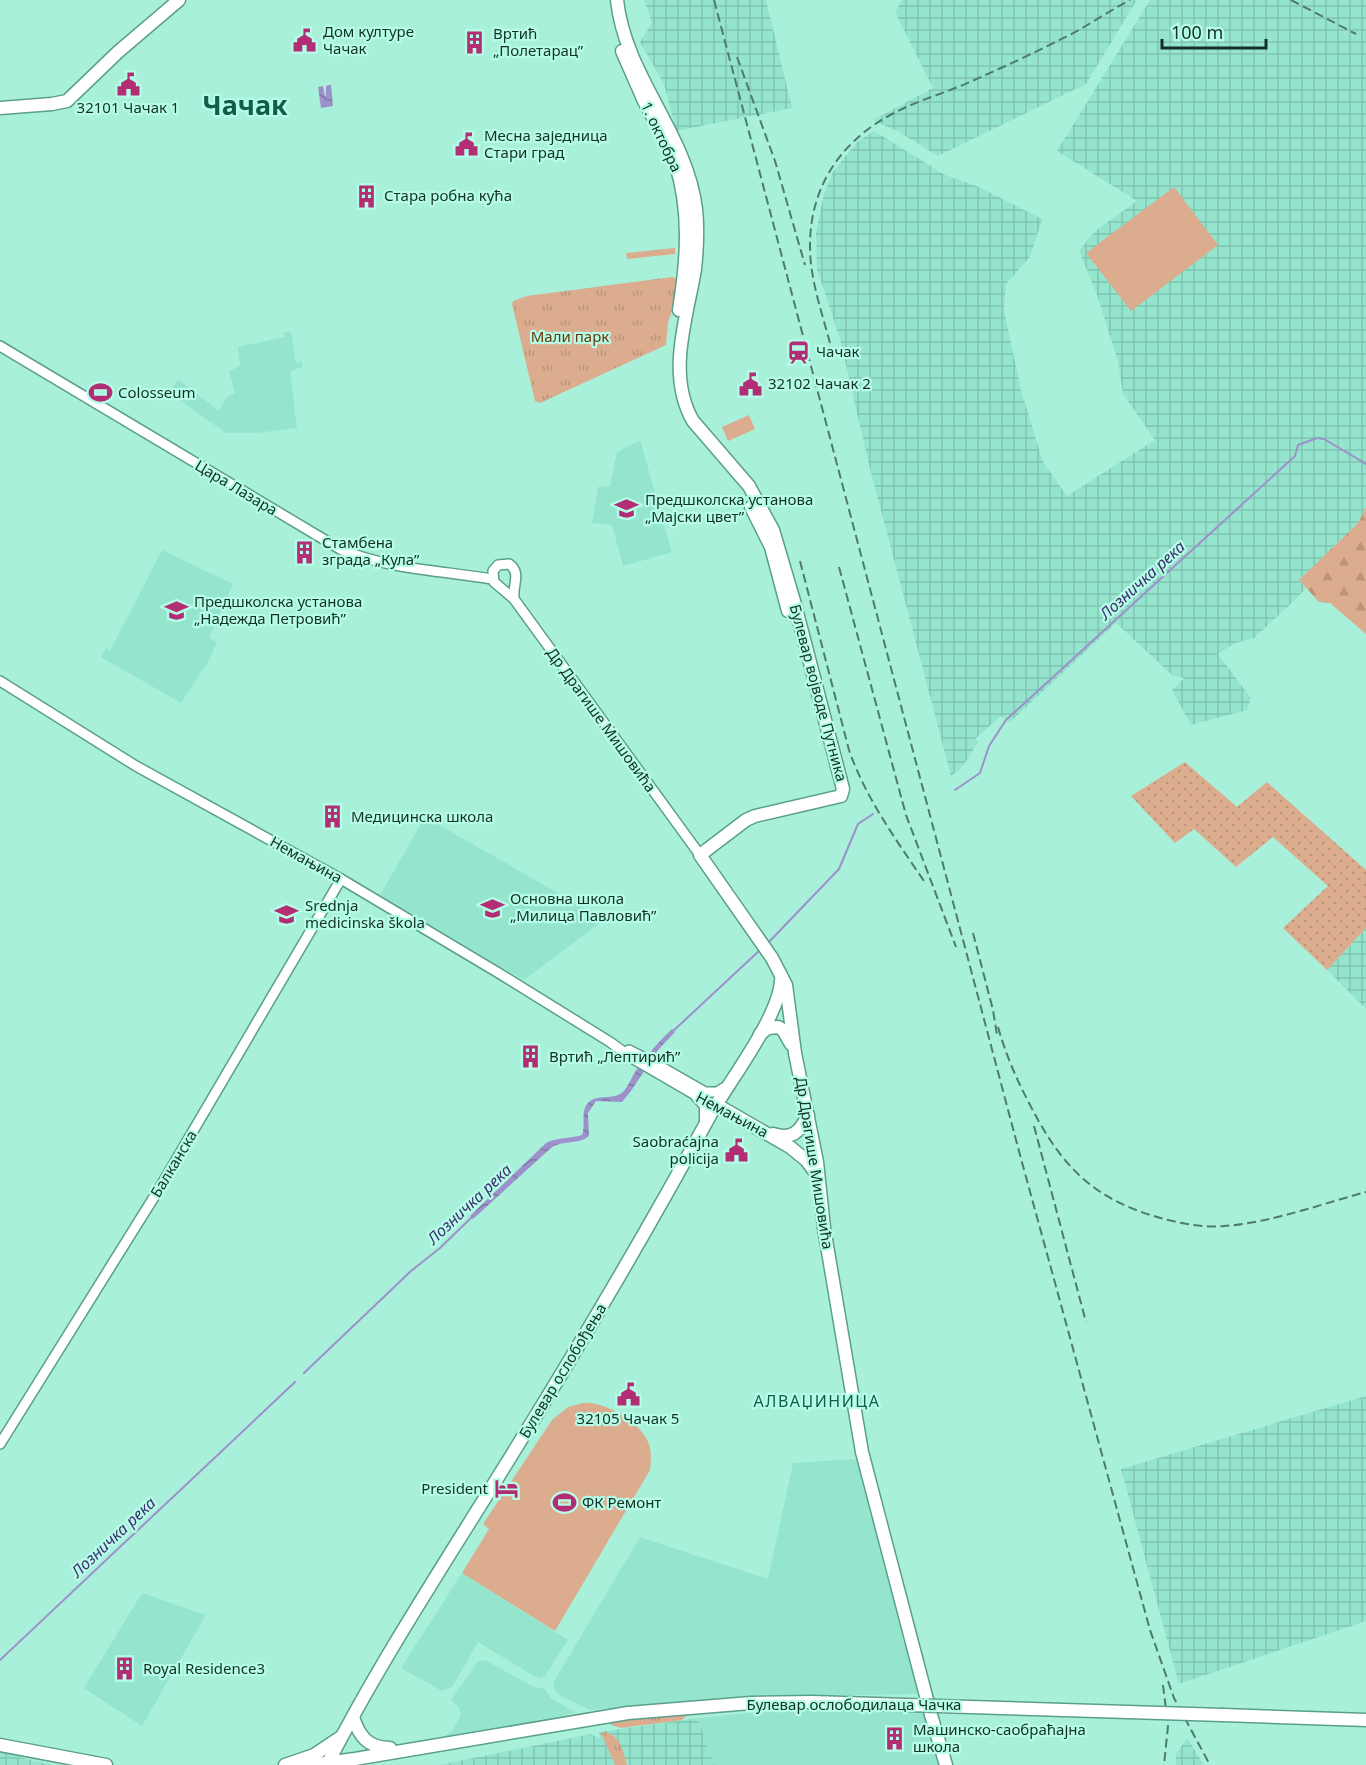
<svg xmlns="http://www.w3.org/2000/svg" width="1366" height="1765" font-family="'Noto Sans',sans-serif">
	<defs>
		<pattern id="industrial-grid" width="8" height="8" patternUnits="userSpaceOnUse" patternTransform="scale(1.5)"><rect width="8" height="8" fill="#95e5ce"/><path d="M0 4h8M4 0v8" fill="none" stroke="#80c5b1"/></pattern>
		<pattern id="grass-tufts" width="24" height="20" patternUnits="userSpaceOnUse" patternTransform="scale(1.5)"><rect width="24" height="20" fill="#dcac8e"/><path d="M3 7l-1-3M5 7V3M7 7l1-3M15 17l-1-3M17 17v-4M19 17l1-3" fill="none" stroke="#bc947a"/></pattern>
		<pattern id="forest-firs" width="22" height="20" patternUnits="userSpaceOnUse" patternTransform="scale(1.5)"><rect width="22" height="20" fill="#dcac8e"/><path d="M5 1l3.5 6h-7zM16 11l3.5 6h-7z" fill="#bc947a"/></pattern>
		<pattern id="garden-dots" width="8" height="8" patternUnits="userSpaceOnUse" patternTransform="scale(1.5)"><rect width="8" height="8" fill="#dcac8e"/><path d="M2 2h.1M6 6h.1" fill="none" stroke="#bc947a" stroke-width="1.8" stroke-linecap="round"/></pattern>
		<pattern id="water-waves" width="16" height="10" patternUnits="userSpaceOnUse" patternTransform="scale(1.5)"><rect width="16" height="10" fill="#9d91cb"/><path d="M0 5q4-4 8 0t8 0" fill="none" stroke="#7f77a5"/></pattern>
	</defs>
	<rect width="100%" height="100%" fill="#a9f0da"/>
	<!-- built -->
	<g fill="#95e5ce">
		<polygon points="291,331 296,363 302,362 303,367 290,371 297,428 257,433 226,433 169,393 178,379 219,411 227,397 235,393 229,371 240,366 238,347 285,337 284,332"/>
		<polygon points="640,440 672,552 623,566 612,525 592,523 598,487 610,486 617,452"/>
		<polygon points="162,550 233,584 209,638 217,642 209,660 181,703 101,657 106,649 110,651"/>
		<polygon points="425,817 506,863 604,920 524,980 380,895"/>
		<polygon points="856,1459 918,1694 745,1697 590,1710 559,1695 555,1690 553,1683 640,1537 768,1579 793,1463"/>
		<polygon points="462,1573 568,1640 545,1676 539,1679 478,1642 452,1687 442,1691 401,1668"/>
		<polygon points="142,1593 206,1615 142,1726 84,1688"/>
		<polygon points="485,1660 534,1687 545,1689 551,1698 576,1713 442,1738 452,1731 461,1715 459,1707 451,1700 478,1661"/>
		<polygon points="768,1711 922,1711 939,1765 714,1765 698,1718"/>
	</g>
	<!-- industrial -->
	<g fill="url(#industrial-grid)">
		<polygon points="644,0 766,0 792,108 676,131 664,84 640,42 652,23"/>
		<polygon points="902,0 1137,0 1086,84 938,156 899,132 873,120 933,88 895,12"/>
		<polygon points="1150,0 1366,0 1366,507 1358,523 1299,580 1306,588 1296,599 1254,638 1235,643 1218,654 1251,698 1247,710 1191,725 1172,690 1184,678 1173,676 1116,623 1009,723 1001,716 975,739 978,742 967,760 960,769 951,776 868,461 840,339 817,269 816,233 824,194 833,172 857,142 874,131 945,175 979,187 1042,219 1030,257 1006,284 1004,310 1021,390 1043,462 1067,496 1155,440 1123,394 1118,361 1097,295 1079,251 1095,231 1137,201 1057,151"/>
		<polygon points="1366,928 1366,1009 1327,970"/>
		<polygon points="1366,1396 1366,1621 1179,1684 1121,1469"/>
		<polygon points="698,1718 714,1765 439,1765 591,1734 600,1739 599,1732"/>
		<polygon points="1187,1738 1204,1765 1176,1765 1176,1754"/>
		<polygon points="0,1752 31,1760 53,1765 0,1765"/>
	</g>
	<!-- grass -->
	<g fill="url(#grass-tufts)">
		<polygon points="675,248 675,254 627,259 626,253"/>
		<polygon points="672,277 678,279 679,289 668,323 666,345 540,403 535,401 512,304 513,301 527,296"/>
		<polygon points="686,1712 688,1715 682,1720 621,1728 611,1725 611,1722 615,1720"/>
		<path d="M603,1732c18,2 19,18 24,33h-12l-14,-32z"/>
	</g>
	<!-- forest -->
	<polygon fill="url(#forest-firs)" points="1366,507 1366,634 1330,603 1319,602 1299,580 1358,523"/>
	<!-- garden -->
	<polygon fill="url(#garden-dots)" points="1185,762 1237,807 1267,782 1366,870 1366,928 1327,970 1283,928 1328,886 1273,837 1236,867 1194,829 1175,843 1131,796"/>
	<!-- pitch -->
	<g fill="#dcac8e">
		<polygon points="1174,187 1218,245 1131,311 1086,253"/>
		<polygon points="749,415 755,429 728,441 722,427"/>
		<path d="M583,1403c21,-2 57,19 65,39 4,8 3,19 2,28l-95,161 -93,-58 27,-44 -6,-5 69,-104 16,-13z"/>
	</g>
	<!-- water -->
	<g fill="url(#water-waves)">
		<polygon points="331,85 333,106 321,108 318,87 323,86 325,96 326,96 326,86"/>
		<path d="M672,1029l3,3 -17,18 -27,41 -9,11 -26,-1 -8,12 1,23c-11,9 -25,4 -37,11l-79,72 -3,-3 76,-73c12,-6 23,-4 36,-8 4,-10 -2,-23 6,-32 10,-10 24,-2 35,-11 6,-6 9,-17 15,-24 10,-14 21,-27 34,-39z"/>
	</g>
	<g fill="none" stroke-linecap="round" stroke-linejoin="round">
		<!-- stream -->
		<g stroke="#9d91cb" stroke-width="2">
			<polyline points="955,790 980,773 989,746 1006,720 1295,456 1298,445 1317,438 1324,439 1366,464"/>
			<polyline points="767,944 839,869 858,824 873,814"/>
			<polyline points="672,1032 760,950"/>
			<polyline points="304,1373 411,1271 440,1248 473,1216"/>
			<polyline points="0,1660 295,1382"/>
		</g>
		<defs>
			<g id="minor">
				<path d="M0,346l340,203c46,20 104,22 152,30"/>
				<path d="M514,599c-2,-14 8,-26 -5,-35l-11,1 -5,6 1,11 20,17 186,256"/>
				<polyline points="0,681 136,766 341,879 497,972 610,1042 632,1058 704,1100"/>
				<polyline points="629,1050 649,1060 705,1092 717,1092 725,1087"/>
				<polyline points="0,1444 159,1189 341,879"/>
			</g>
			<g id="major">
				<path d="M617,0c8,76 70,134 79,209 2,19 1,41 -1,60 -8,49 -29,105 -2,152l56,65 24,44 21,71 49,188 -2,7 -86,20 -9,4 -46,35 72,103 14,27 9,68 22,109 7,66 38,224 69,263 15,50"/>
				<polyline points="622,51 644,101 661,132"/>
				<polyline points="0,108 52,104 67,101 118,52 179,0"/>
				<path d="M675,162c16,49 12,98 4,148"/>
				<polyline points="751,507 771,547 788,611"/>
				<polyline points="760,1034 768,1028 778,1027 783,1030 791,1044"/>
				<polyline points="698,1097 706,1105 706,1122"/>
				<polyline points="717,1105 790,1147 806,1160 818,1176"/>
				<path d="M773,1134c19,6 27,-2 35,-19"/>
				<polyline points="1223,1715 1366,1720"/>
				<path d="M353,1717c6,19 15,31 37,31"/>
				<polyline points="0,1745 106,1765"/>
				<path d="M328,1763c52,-101 115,-197 175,-294 73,-117 143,-236 209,-357 19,-33 68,-97 69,-132"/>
				<polyline points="285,1765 314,1755 341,1737"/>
				<polyline points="310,1765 355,1759 628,1713 751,1703 812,1702"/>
			</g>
		</defs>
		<!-- minor casing -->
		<use href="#minor" stroke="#5a9f8b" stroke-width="12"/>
		<!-- major casing -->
		<use href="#major" stroke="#5a9f8b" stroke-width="15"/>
		<!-- minor -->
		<use href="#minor" stroke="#fff" stroke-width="9"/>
		<!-- major -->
		<use href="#major" stroke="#fff" stroke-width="12"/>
		<!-- rail -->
		<g stroke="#4e7b6e" stroke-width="2" stroke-dasharray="9 4.5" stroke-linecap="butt">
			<polyline points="714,0 1020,1155 1150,1630 1174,1698 1210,1765"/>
			<polyline points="1291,0 1356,34"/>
			<polyline points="737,57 775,161 805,265"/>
			<path d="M830,343c-7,-26 -16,-53 -19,-79 -7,-66 23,-119 81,-150 26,-14 54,-21 80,-33 36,-16 73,-33 107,-51 17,-10 34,-21 51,-30"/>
			<path d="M800,561l49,189c17,49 48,91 77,134"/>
			<polyline points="839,567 906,815 956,947"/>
			<polyline points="973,933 993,1010 997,1035"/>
			<path d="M998,1027c7,25 17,49 29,72 31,62 61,98 130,118 21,6 45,11 67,9 46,-3 97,-22 142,-34"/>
			<polyline points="1034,1126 1086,1322"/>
			<polyline points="1163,1685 1168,1726 1164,1765"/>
		</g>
		<defs>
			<polyline id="major-bridge" points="812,1702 1223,1715"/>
		</defs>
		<!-- major-bridge casing -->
		<use href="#major-bridge" stroke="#5a9f8b" stroke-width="15" stroke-linecap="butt"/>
		<!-- major-bridge -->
		<use href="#major-bridge" stroke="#fff" stroke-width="12"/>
	</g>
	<!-- icons -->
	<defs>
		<symbol id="civic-bare" viewBox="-9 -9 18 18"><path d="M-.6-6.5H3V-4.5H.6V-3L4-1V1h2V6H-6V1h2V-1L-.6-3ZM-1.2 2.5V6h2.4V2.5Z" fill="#b22d73" stroke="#b6fde7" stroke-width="2.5" paint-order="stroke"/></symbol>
		<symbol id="building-bare" viewBox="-9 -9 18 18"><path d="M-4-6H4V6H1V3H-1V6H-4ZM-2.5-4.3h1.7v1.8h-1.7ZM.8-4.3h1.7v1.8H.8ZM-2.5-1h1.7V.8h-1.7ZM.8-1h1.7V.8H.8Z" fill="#b22d73" stroke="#b6fde7" stroke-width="2.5" paint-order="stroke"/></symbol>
		<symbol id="station-bare" viewBox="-9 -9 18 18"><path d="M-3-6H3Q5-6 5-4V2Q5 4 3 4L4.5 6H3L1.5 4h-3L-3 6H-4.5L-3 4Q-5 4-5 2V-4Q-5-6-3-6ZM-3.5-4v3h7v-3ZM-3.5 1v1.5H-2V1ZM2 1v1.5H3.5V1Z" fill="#b22d73" stroke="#b6fde7" stroke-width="2.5" paint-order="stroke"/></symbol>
		<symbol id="stadium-bare" viewBox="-9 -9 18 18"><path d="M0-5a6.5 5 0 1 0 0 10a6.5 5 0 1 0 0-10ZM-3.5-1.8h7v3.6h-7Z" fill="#b22d73" stroke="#b6fde7" stroke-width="2.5" paint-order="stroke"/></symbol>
		<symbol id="school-bare" viewBox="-9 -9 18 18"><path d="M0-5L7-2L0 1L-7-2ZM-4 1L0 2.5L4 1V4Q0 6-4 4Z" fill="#b22d73" stroke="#b6fde7" stroke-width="2.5" paint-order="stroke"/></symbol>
		<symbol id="hotel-bare" viewBox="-9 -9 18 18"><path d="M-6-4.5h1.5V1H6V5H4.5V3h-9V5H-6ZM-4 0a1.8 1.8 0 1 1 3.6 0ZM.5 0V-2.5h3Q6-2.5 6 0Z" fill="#b22d73" stroke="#b6fde7" stroke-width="2.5" paint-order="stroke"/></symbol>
	</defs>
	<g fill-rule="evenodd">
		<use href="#civic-bare" x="288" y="24" width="33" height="33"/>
		<use href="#building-bare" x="458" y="26" width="33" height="33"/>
		<use href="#civic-bare" x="112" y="68" width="33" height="33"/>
		<use href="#civic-bare" x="450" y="128" width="33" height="33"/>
		<use href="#building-bare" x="350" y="180" width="33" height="33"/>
		<use href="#station-bare" x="782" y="336" width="33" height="33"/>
		<use href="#civic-bare" x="734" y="368" width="33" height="33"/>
		<use href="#stadium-bare" x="84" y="376" width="33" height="33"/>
		<use href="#school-bare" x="610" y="492" width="33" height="33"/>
		<use href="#building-bare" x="288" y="536" width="33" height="33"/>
		<use href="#school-bare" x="160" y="594" width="33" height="33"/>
		<use href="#building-bare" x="316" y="800" width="33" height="33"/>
		<use href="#school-bare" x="476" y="892" width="33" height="33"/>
		<use href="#school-bare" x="270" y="898" width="33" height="33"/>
		<use href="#building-bare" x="514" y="1040" width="33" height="33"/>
		<use href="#civic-bare" x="720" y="1134" width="33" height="33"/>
		<use href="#civic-bare" x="612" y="1378" width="33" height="33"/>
		<use href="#hotel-bare" x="490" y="1472" width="33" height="33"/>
		<use href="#stadium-bare" x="548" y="1486" width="33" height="33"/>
		<use href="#building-bare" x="108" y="1652" width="33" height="33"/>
		<use href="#building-bare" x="878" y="1722" width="33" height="33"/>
	</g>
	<g text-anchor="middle" stroke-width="4.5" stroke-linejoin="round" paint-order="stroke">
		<!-- poi labels -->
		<g font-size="15" fill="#143129" stroke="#b6fde7" text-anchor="start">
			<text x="323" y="37">Дом културе<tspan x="323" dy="17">Чачак</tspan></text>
			<text x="493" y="39">Вртић<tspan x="493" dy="17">„Полетарац”</tspan></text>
			<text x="128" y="113" text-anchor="middle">32101 Чачак 1</text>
			<text x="484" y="141">Месна заједница<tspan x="484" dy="17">Стари град</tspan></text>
			<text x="384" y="201">Стара робна кућа</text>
			<text x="816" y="357">Чачак</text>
			<text x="768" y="389">32102 Чачак 2</text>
			<text x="118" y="398">Colosseum</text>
			<text x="645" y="505">Предшколска установа<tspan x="645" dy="17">„Мајски цвет”</tspan></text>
			<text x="322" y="548">Стамбена<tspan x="322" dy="17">зграда „Кула”</tspan></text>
			<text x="194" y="607">Предшколска установа<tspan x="194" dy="17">„Надежда Петровић”</tspan></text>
			<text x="351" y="822">Медицинска школа</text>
			<text x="510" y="904">Основна школа<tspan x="510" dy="17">„Милица Павловић”</tspan></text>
			<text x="305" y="911">Srednja<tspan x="305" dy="17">medicinska škola</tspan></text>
			<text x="549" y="1062">Вртић „Лептирић”</text>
			<text x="719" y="1147" text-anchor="end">Saobraćajna<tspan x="719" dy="17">policija</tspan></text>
			<text x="628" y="1424" text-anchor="middle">32105 Чачак 5</text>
			<text x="488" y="1494" text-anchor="end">President</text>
			<text x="582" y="1508">ФК Ремонт</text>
			<text x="143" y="1674">Royal Residence3</text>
			<text x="913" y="1735">Машинско-саобраћајна<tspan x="913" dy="17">школа</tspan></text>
		</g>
		<!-- street labels -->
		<g font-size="15" fill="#143129" stroke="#b6fde7">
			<text transform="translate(661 137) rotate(65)" y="5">1. октобра</text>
			<text transform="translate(236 488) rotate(31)" y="5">Цара Лазара</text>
			<text transform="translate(818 693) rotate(75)" y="5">Булевар војводе Путника</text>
			<text transform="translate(601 720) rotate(54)" y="5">Др Драгише Мишовића</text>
			<text transform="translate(306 860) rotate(29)" y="5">Немањина</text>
			<text transform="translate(732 1115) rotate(28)" y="5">Немањина</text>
			<text transform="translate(814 1163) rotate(81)" y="5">Др Драгише Мишовића</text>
			<text transform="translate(174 1164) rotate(-59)" y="5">Балканска</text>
			<text transform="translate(563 1371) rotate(-59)" y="5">Булевар ослобођења</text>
			<text x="854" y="1710">Булевар ослободилаца Чачка</text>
		</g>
		<!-- park labels -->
		<g font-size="15" fill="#6b350b" stroke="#b6fde7">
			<text x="570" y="342">Мали парк</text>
		</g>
		<!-- water labels -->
		<g font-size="16" font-style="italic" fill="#422e74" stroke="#b6fde7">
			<text transform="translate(1142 580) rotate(-42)" y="6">Лозничка река</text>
			<text transform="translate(469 1204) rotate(-43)" y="6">Лозничка река</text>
			<text transform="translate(113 1537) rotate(-43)" y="6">Лозничка река</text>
		</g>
		<!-- neighbourhood labels -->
		<g font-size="16" letter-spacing="1.5" fill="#105d4c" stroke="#b6fde7">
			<text x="817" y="1407">АЛВАЏИНИЦА</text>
		</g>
		<!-- town labels -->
		<g font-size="27" font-weight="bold" fill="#105d4c" stroke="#b6fde7">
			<text x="245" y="115">Чачак</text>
		</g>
	</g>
	<!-- scale -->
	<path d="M1162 39v9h104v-9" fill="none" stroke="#143129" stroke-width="3"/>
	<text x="1171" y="39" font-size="18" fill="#143129" stroke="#b6fde7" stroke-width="4.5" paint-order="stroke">100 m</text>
</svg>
